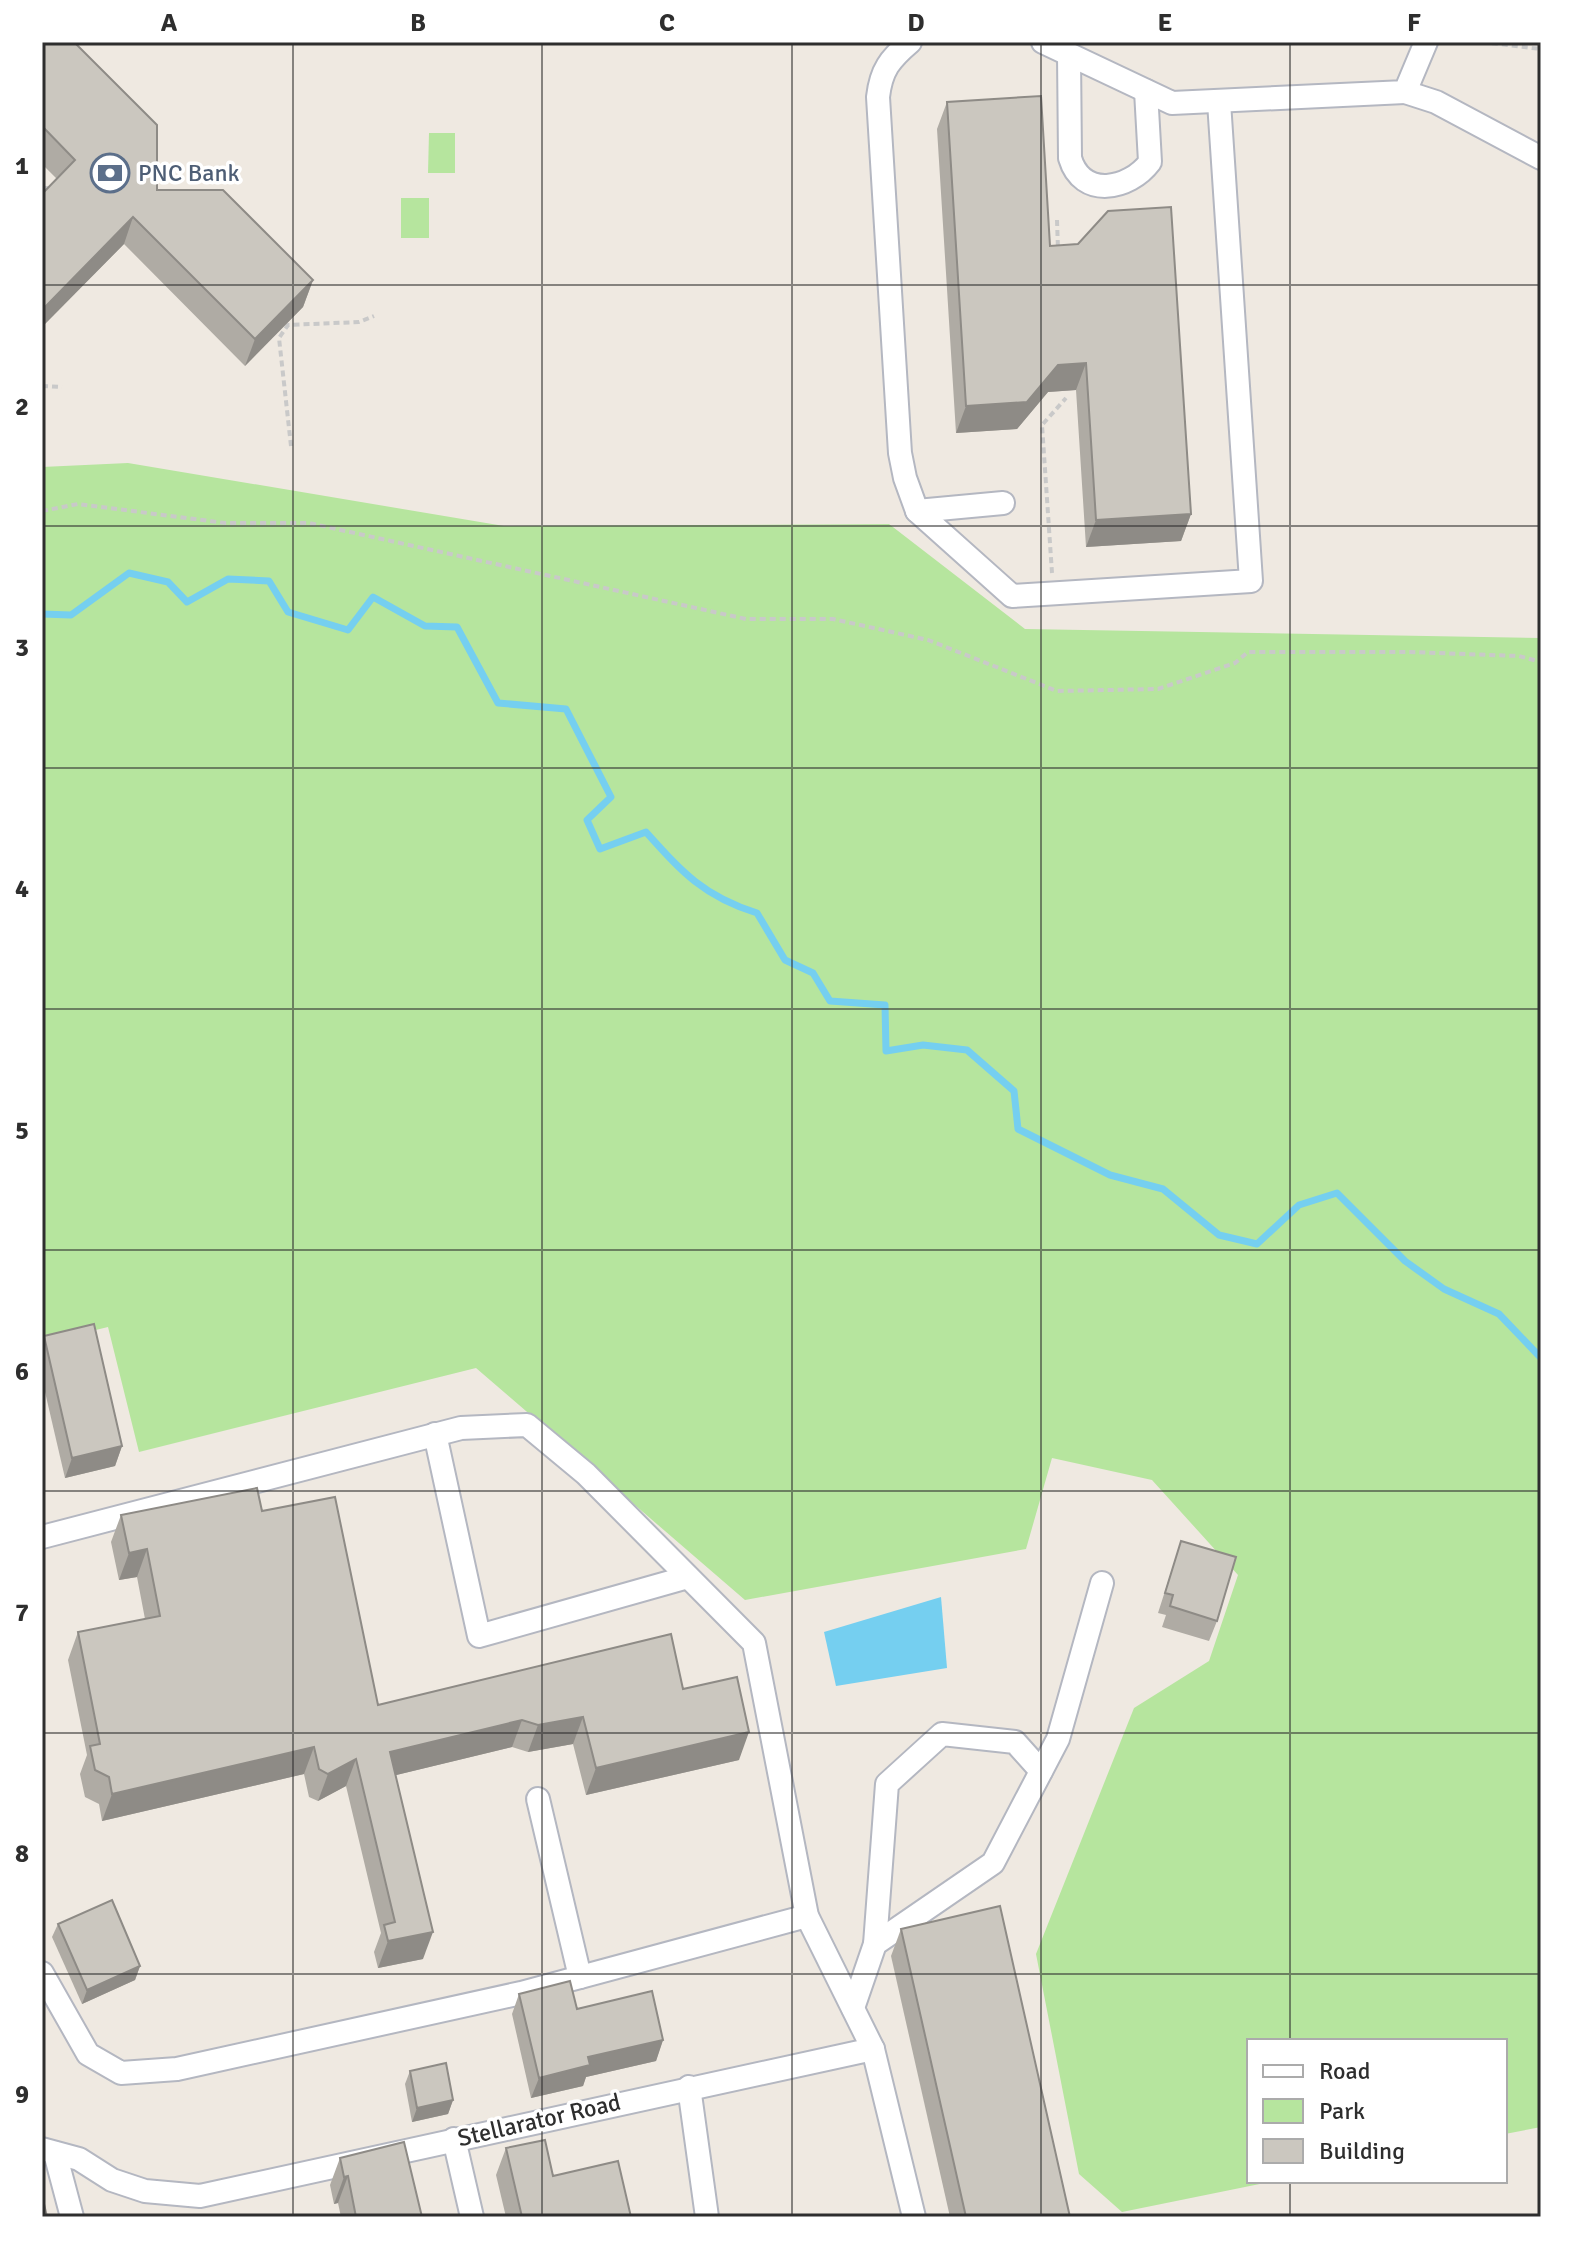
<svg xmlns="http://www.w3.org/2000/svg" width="1583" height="2259" font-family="Signika,sans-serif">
	<rect width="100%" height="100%" fill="#efe9e1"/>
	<!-- green -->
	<g fill="#b6e59e">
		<polygon points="429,133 455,133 455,173 428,173"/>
		<rect x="401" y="198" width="28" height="40"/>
		<polygon points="128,463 504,526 889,524 1025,629 1541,638 1541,2127 1505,2134 1505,2041 1249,2041 1249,2181 1275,2181 1122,2212 1079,2174 1036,1954 1134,1708 1209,1661 1238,1575 1152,1480 1052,1458 1026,1549 745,1600 476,1368 139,1452 108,1327 42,1343 42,467"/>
	</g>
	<!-- water -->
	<polygon fill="#75cff0" points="941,1597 947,1668 836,1686 824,1632"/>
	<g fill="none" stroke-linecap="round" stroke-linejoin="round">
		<!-- stream -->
		<path stroke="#75cff0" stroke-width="7" d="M42,614l29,1 58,-42 39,9 19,20 41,-23 41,2 19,31 60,18 25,-33 52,29 32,1 41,76 68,6 45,88 -24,23 13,29 46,-17c36,40 57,64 111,81l28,47 28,13 17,28 55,4 1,46 37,-6 44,5 47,41 4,38 92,46 53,14 56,46 38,9 42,-39 38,-12 68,68 39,28 55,25 42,44"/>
		<defs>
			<g id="minor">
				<path d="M910,42c-20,17 -29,28 -32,55l22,356 5,25 12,33 95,85 239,-15 -32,-479"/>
				<polyline points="1043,42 1172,103 1405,92 1426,42"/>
				<path d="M1069,55l1,103c12,41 59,32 80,4l-4,-71"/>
				<polyline points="1405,92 1436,102 1541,158"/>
				<polyline points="917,511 1003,503"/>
				<polyline points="435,1434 479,1636 688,1577"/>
				<polyline points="42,1537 461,1428 527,1425 586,1474 754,1643 807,1916 873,2049 914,2217"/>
				<polyline points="538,1799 580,1977"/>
				<polyline points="875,1944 887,1784 942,1734 1015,1742 1041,1771"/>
				<polyline points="42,1973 88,2054 121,2073 177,2069 521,1993 807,1916"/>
				<polyline points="853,2008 875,1944 993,1863 1058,1739 1102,1583"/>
				<polyline points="689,2087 707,2217"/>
				<polyline points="454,2139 472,2217"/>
				<polyline points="42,2149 79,2159 112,2180 145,2191 200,2196 873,2049"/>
				<polyline points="55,2153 72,2217"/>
			</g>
		</defs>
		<!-- minor casing -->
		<use href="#minor" stroke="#b4b7c1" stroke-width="26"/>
		<!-- path -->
		<g stroke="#c9c9c9" stroke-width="4" stroke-dasharray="6 4" stroke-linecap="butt">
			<polyline points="1482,42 1541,49"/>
			<polyline points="42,188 53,188"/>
			<polyline points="1057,220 1058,250"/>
			<polyline points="42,386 62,387"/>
			<polyline points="291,446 279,338 288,325 359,322 374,316"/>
			<polyline points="42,511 78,504 225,523 309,523 746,619 833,619 928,640 1057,691 1158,689 1235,663 1248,652 1410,652 1519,656 1541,662"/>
			<polyline points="1052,573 1042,425 1066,398"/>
		</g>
		<!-- minor -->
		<use href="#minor" stroke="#fff" stroke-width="22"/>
	</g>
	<!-- wall -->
	<g fill="#afaba4">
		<polygon points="42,42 157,190 313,280 303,307 245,366 124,244 42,327 42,194 57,179 42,164"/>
		<polygon points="947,102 1050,246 1191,514 1181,541 1086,547 1076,390 1048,392 1017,429 956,433 937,129"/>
		<polygon points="44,1336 122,1446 115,1466 65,1478 42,1379 42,1343"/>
		<polygon points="262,1511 378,1705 683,1689 739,1760 586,1795 573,1744 528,1752 512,1747 396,1775 423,1959 378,1968 374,1952 381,1933 346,1786 318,1801 309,1797 304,1774 102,1821 99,1804 85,1797 80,1774 87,1755 68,1660 78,1632 145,1619 137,1577 119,1580 111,1542 121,1515"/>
		<polygon points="1181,1541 1217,1621 1209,1641 1162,1627 1166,1615 1158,1613"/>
		<polygon points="58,1924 140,1966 135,1980 82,2004 52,1937"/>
		<polygon points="901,1929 1070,2217 950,2217 891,1956"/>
		<polygon points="519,1994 577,2009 663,2040 656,2061 586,2077 583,2086 531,2098 512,2014"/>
		<polygon points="410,2071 453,2100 448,2114 412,2122 405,2084"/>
		<polygon points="506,2148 553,2176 631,2217 506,2217 496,2175"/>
		<polygon points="340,2158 422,2217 341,2217 338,2203 334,2204 330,2185"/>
	</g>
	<!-- shaded-wall -->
	<g fill="#8e8b86">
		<polygon points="133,217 124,244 42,327 42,313 44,308"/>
		<polygon points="313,280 303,307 245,366 255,339"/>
		<polygon points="1086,363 1076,390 1048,392 1017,429 956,433 966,406 1058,365"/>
		<polygon points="1191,514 1181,541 1086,547 1096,520"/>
		<polygon points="122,1446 115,1466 65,1478 72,1458"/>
		<polygon points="147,1549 137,1577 119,1580 129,1553"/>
		<polygon points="583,1717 573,1744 528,1752 538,1725"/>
		<polygon points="522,1720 512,1747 380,1779 390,1752"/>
		<polygon points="749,1732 739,1760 586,1795 596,1768"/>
		<polygon points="314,1747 304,1774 102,1821 112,1794"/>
		<polygon points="356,1759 346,1786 318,1801 328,1774"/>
		<polygon points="433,1932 423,1959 378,1968 388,1941"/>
		<polygon points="140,1966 135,1980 82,2004 87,1990"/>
		<polygon points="663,2040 656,2061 586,2077 583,2086 531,2098 539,2078 588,2057"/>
		<polygon points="453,2100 448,2114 412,2122 417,2108"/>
		<polygon points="348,2176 338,2203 334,2204 344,2177"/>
	</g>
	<!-- building -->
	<g fill="#cbc7bf" stroke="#8e8b86" stroke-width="2">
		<polygon points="42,42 74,42 157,125 157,190 223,190 313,280 255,339 133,217 44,308 42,307 42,194 75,160 42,126"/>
		<polygon points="1041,96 1050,246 1078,244 1108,211 1171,207 1191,514 1096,520 1086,363 1058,365 1027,402 966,406 947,102"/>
		<polygon points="94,1324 122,1446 72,1458 44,1336"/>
		<polygon points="257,1488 262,1511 335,1497 378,1705 671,1634 683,1689 737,1677 749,1732 596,1768 583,1717 538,1725 522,1720 390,1752 433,1932 388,1941 384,1925 395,1922 356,1759 328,1774 319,1769 314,1747 112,1794 109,1777 95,1770 90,1746 100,1744 78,1632 160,1616 147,1549 129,1553 121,1515"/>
		<polygon points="1181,1541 1236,1557 1217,1621 1170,1606 1173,1595 1165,1593"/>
		<polygon points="112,1900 140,1966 87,1990 58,1924"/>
		<polygon points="1000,1906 1070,2217 966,2217 901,1929"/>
		<polygon points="570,1981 577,2009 652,1991 663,2040 588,2057 590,2065 539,2078 519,1994"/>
		<polygon points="446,2063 453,2100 417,2108 410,2071"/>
		<polygon points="545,2140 553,2176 618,2161 631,2217 522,2217 506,2148"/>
		<polygon points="404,2142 422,2217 356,2217 348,2176 344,2177 340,2158"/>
		<polygon points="42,2195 47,2217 42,2217"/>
	</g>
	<!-- grid -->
	<path fill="none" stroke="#2e2e2e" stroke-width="2" stroke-opacity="0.55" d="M293,42v2175M542,42v2175M792,42v2175M1041,42v2175M1290,42v1999M42,285h1499M42,526h1499M42,768h1499M42,1009h1499M42,1250h1499M42,1491h1499M42,1733h1499M42,1974h1499M1290,2181v36"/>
	<!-- icons -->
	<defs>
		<symbol id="bank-ring" viewBox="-11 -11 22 22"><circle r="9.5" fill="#fff" stroke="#5c6f8a" stroke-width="1.5"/><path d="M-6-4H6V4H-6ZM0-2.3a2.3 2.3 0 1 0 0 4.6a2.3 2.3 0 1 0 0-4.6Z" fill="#5c6f8a"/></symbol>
	</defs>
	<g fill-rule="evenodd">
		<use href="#bank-ring" x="88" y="151" width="44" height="44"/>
	</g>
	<g text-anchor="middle" stroke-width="7" stroke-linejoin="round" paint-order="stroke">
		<!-- service labels -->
		<g font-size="24" fill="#4e5e75" stroke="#fff" text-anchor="start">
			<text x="138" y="181">PNC Bank</text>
		</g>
		<!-- street labels -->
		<g font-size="24" fill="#2e2e2e" stroke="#fff">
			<text transform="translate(539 2120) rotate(-13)" y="8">Stellarator Road</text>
		</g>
	</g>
	<!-- border -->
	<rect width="1583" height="2259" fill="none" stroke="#ffffff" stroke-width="88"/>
	<!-- legend -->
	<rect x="1247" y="2039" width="260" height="144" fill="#ffffff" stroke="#ababab" stroke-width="2"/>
	<rect x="1263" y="2065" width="40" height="12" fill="#ffffff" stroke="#ababab" stroke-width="2"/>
	<text x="1319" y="2079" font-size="24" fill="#2e2e2e">Road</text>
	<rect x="1263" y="2099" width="40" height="24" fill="#b6e59e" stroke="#ababab" stroke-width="2"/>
	<text x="1319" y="2119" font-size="24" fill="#2e2e2e">Park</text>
	<rect x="1263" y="2139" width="40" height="24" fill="#cbc7bf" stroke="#ababab" stroke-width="2"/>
	<text x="1319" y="2159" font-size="24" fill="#2e2e2e">Building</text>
	<rect x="44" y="44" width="1495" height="2171" fill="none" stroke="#2e2e2e" stroke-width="3"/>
	<g font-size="26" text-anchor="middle" font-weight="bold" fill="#2e2e2e">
		<text x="169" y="31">A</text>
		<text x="418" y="31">B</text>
		<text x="667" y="31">C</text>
		<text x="916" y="31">D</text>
		<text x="1165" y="31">E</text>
		<text x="1414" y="31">F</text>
		<text x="22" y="174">1</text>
		<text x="22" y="415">2</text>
		<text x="22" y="656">3</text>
		<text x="22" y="897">4</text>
		<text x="22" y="1139">5</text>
		<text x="22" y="1380">6</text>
		<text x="22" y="1621">7</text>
		<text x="22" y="1862">8</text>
		<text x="22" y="2103">9</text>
	</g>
</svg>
